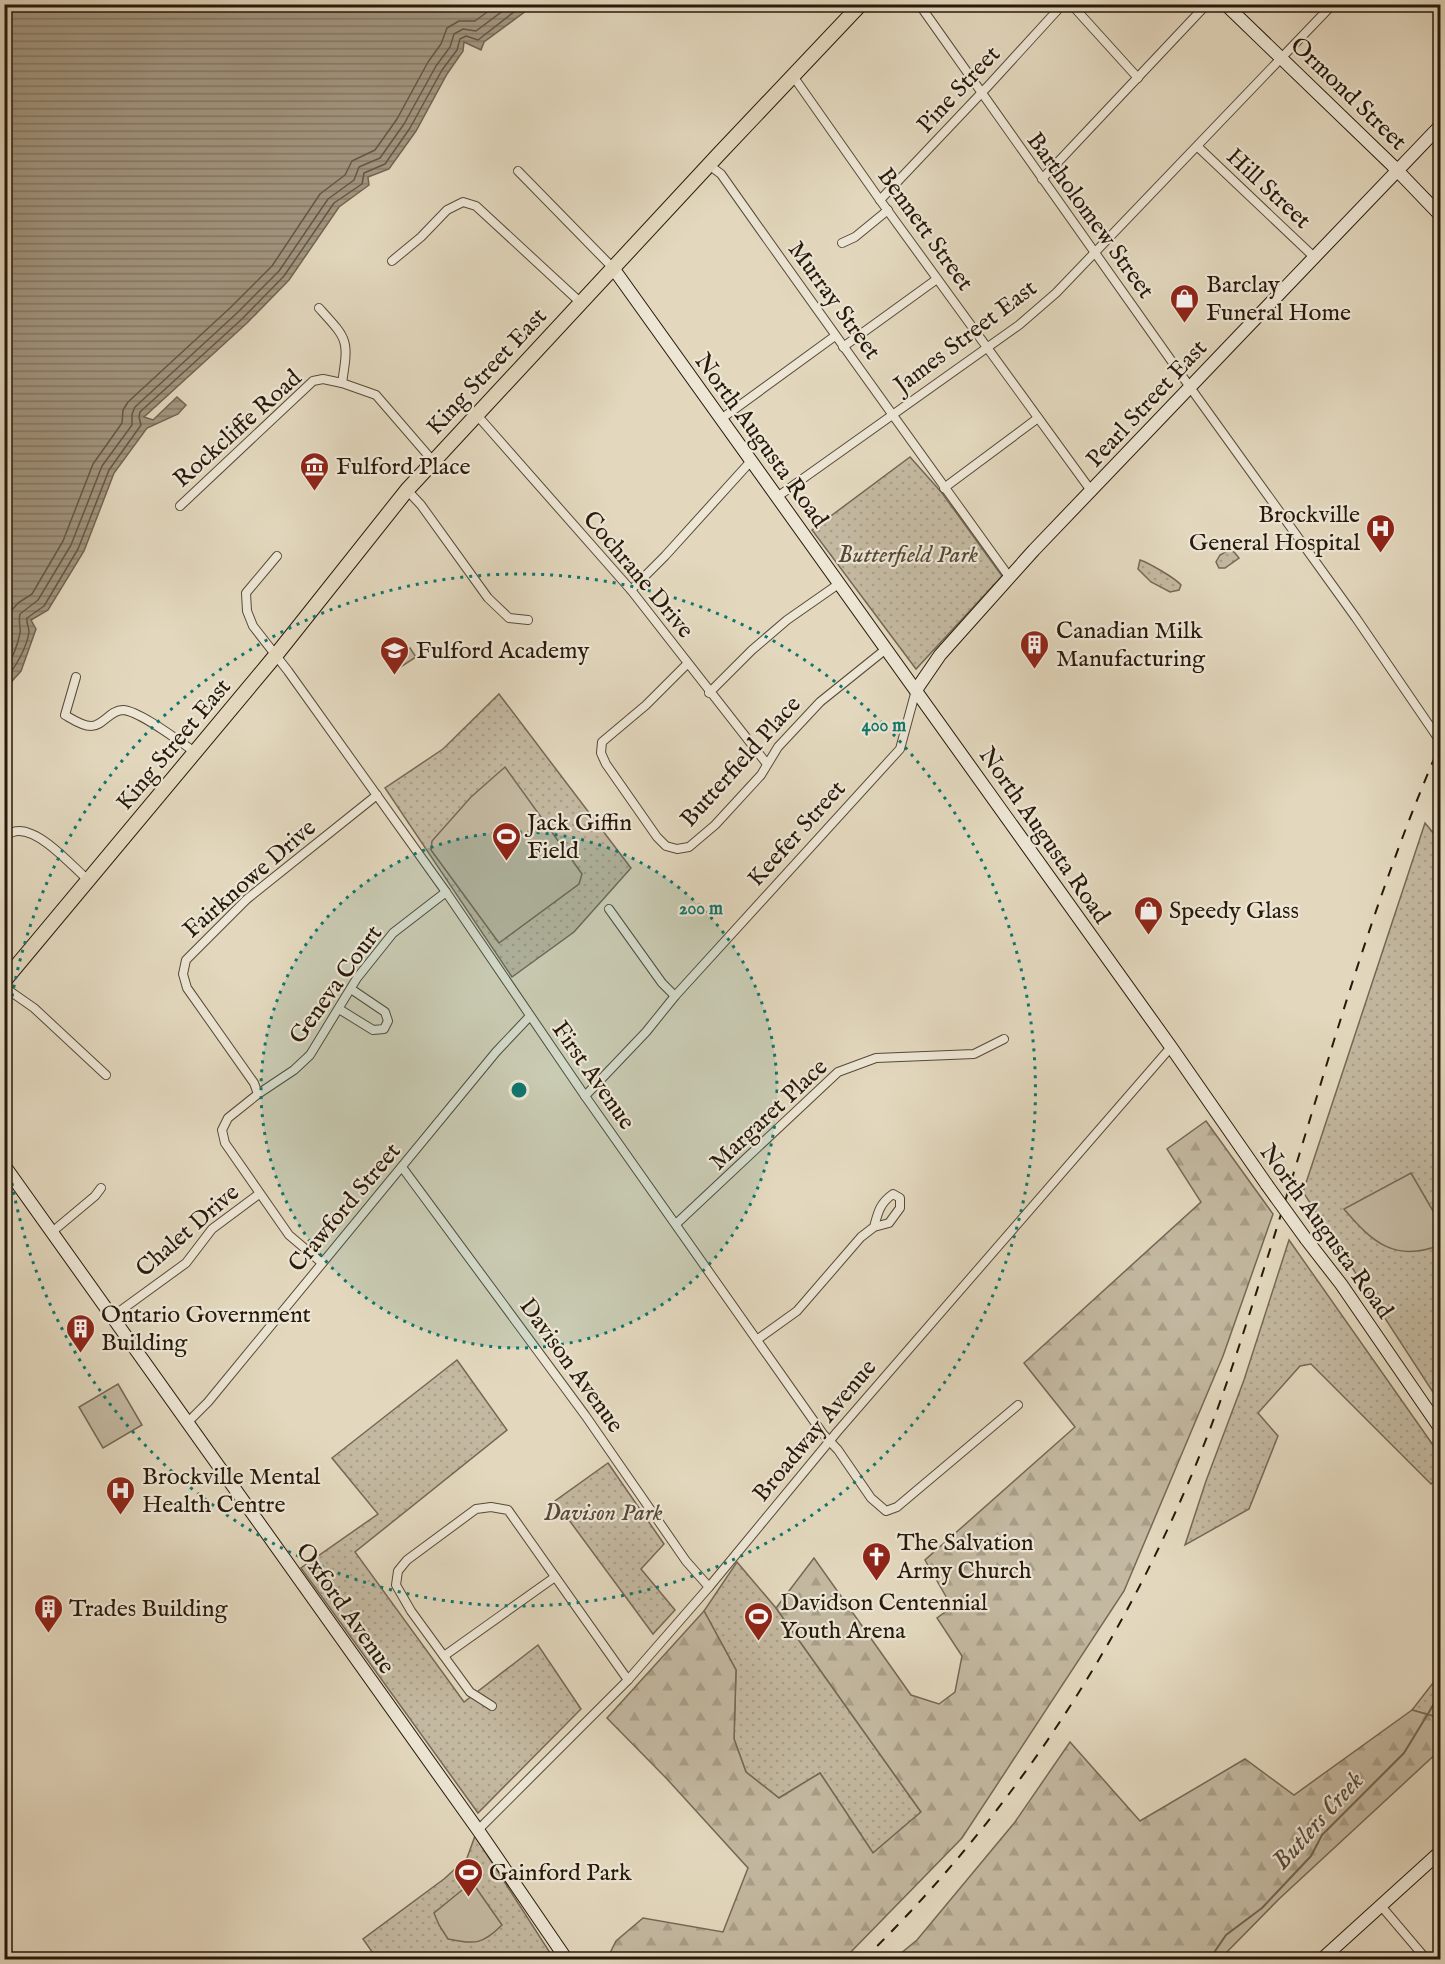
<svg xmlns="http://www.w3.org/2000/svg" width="1445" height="1964" font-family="'IM FELL English',serif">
	<defs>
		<pattern id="grass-dots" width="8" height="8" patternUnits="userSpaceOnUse" patternTransform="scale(1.5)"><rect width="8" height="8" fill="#c3b8a0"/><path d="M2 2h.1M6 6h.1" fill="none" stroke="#a89e88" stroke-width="1.8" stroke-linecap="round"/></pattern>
		<pattern id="forest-firs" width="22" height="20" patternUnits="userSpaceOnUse" patternTransform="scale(1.5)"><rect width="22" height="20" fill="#c3b8a0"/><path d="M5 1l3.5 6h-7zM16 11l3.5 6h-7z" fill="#a89e88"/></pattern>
		<pattern id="water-rules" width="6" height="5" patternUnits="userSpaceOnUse" patternTransform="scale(1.5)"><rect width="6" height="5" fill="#a39781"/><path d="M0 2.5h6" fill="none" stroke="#857a68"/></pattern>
	</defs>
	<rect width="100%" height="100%" fill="#e3d8be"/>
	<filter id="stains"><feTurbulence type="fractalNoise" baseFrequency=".00333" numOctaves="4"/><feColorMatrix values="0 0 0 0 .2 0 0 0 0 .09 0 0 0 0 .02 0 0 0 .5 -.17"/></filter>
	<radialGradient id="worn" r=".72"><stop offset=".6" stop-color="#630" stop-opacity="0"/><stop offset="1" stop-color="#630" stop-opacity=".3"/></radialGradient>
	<!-- grass -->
	<g fill="url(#grass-dots)" stroke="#756856" stroke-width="1.5">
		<polygon points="910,457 942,493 1002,576 916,669 812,530"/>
		<polygon points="1229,550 1234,552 1239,558 1225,568 1219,568 1216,562 1220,555"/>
		<path d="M1140,560c9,3 35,18 41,25l-2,5 -9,2 -19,-10 -13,-13z"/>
		<polygon points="499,694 631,868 574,932 512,977 385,788 443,749"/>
		<polygon points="1425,823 1440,841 1440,1403 1303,1192"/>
		<polygon points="1289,1240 1440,1455 1440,1475 1431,1484 1311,1364 1300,1366 1258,1413 1278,1436 1249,1509 1185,1545 1206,1481 1244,1380"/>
		<polygon points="457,1360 507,1430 355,1552 464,1702 538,1645 581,1709 478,1813 301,1568 378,1514 332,1458"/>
		<polygon points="608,1463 664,1544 641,1569 675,1610 653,1634 555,1501"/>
		<polygon points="737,1562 776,1608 921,1812 873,1853 820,1773 779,1798 746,1772 734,1739 736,1670 704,1611"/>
		<polygon points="1440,1674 1440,1718 1412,1710"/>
		<polygon points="475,1836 554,1959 377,1959 363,1939 444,1879 467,1858"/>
	</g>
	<!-- forest -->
	<g fill="url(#forest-firs)" stroke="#756856" stroke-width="1.5">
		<polygon points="1206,1121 1273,1214 1223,1356 1124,1591 962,1838 844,1959 607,1959 616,1941 643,1918 723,1932 748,1868 667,1779 607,1718 704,1611 736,1670 734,1739 746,1772 779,1798 820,1773 873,1853 921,1812 776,1608 814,1558 911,1695 939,1704 955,1692 962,1656 937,1618 952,1607 925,1560 1075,1427 1024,1363 1201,1202 1167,1149"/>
		<polygon points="1412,1710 1440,1718 1440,1750 1279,1899 1220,1959 894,1959 917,1940 1015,1822 1070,1742 1140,1821 1245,1759 1294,1795"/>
	</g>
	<!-- garden -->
	<g fill="#c3b8a0" stroke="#756856" stroke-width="1.5">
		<polygon points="410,648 416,657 396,670 390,662"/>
		<polygon points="505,767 582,874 579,884 499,943 431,850 432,841 471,797"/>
		<path d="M1411,1173l29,50v22c-45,18 -68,-3 -96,-36z"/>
		<polygon points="118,1384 142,1425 103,1448 79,1407"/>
		<path d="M472,1882l30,43c-19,19 -27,20 -54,14l-9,-14 -5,-12z"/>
	</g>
	<!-- water -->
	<polygon fill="url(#water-rules)" stroke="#716552" stroke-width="1.5" points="5,4 534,5 484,42 481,50 464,42 463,51 447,74 416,131 389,169 368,177 369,185 339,207 289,280 247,323 144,417 153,420 177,397 186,405 178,414 147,428 114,473 84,551 48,610 31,620 36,629 21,671 5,689"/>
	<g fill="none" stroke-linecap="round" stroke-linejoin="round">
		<!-- shore -->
		<g stroke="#655846" stroke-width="1.5">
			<polyline points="4,650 11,631 9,619 12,610 18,603 32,594 63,541 93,464 122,423 123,410 128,402 231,307 272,266 320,194 345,175 352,161 375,150 397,119 428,62 441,44 447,28 459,21 475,21 498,4"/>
			<path d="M4,669c8,-8 14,-25 16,-36 1,-6 -2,-11 0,-19l18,-14 33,-55 31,-79 30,-41v-11l3,-7 102,-94 42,-42 49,-72 26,-19 5,-13 21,-9 24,-34 32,-58 14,-19 4,-13 9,-5 13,2 36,-27"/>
			<path d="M4,680c11,-11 23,-33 25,-48 0,-5 -3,-9 -2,-14l17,-12 34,-57 31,-79 32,-45 -2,-8 1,-5 102,-93 42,-43 50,-73 28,-19 2,-11 21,-9 25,-36 32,-58 15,-20 3,-11 6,-3 12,4 46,-36"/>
		</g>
		<!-- stream -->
		<polyline stroke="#716552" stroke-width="2" points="1209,1960 1226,1935 1262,1908 1311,1856 1322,1835 1404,1753 1440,1694"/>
		<defs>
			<g id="street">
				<polyline points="919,4 1197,397 1356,618 1440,741"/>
				<polyline points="1071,4 1138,78"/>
				<polyline points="1433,4 1440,12"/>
				<polyline points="793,76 880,200 1092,492"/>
				<polyline points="1198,147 1314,257"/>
				<path d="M709,165l12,9c95,135 192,269 289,404"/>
				<polyline points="518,171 613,268"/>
				<polyline points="1042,179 1207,4"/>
				<polyline points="880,200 989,85 1063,4"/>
				<polyline points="842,243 855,237 888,210"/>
				<polyline points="392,261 421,237 447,210 463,202 476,206 581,303"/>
				<path d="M319,308c29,32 30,31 23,75"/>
				<polyline points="843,347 937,279"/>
				<polyline points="476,414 631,590 767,764"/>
				<polyline points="721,419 835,336"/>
				<polyline points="944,488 1038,418"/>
				<polyline points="407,490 421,505 488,598 509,618 528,620"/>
				<polyline points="777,497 1019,325 1056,293 1333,4"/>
				<polyline points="180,506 313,381 323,379 342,383 376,395 433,461"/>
				<polyline points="277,556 246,593 247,611 253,626 288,671 446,892 585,1096 823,1434 838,1450 871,1498 886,1511 897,1507 1018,1405"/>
				<polyline points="631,590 665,556 751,461"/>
				<polyline points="687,664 646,705 602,742 601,753 606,764 657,837 666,846 677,849 689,847 715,825 761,775 778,747 820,702 886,649"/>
				<path d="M76,677l-11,38c7,4 17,11 26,11 12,0 19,-16 32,-16 17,1 57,32 72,42"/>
				<polyline points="709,693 752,650 787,620 840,583"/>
				<path d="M4,836c4,-2 10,-5 14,-5 23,-1 54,35 70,49"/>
				<polyline points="609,909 662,983 675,996"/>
				<polyline points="4,987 34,1008 106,1075"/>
				<polyline points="339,1009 373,1030 384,1029 388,1021 385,1012 351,989"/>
				<polyline points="258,1094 254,1083 187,988 183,974 186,960 247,899 377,795"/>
				<polyline points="585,1096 646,1032 675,996 900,749 916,690"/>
				<polyline points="402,1167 585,1415 686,1561 709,1587"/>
				<polyline points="676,1224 838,1072 876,1058 974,1054 1004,1039"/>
				<polyline points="52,1232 95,1196 101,1188"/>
				<polyline points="322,1263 289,1235 225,1143 222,1130 228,1118 258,1094 294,1070 310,1055 357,978 393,933 446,892"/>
				<polyline points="110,1316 120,1311 186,1263 212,1229 259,1194"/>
				<path d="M758,1339l39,-28 64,-74 13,-10 15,-4 11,-15v-10l-7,-4c-13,9 -15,18 -19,33"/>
				<polyline points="188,1422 208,1402 496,1052 530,1016"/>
				<polyline points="444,1656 555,1577"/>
				<polyline points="492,1706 470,1692 411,1611 396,1585 398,1571 407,1560 476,1509 491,1507 508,1510 628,1680"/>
				<polyline points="478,1830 628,1680 709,1587 837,1432 1171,1047"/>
				<polyline points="1382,1907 1427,1960"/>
			</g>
			<g id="secondary">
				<polyline points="1225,4 1392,165 1440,215"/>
				<polyline points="613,268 1171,1047 1267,1185"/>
				<polyline points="916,690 940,655 1034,550 1440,126"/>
				<polyline points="4,1165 478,1830 567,1960"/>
				<polyline points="1306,1239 1341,1284 1440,1428"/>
				<polyline points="1321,1960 1440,1852"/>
			</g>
			<polyline id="primary" points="4,981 276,655 407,490 719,154 861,4"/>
		</defs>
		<!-- street casing -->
		<use href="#street" stroke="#564938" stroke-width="10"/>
		<!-- secondary casing -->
		<use href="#secondary" stroke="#27190b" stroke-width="14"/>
		<!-- primary casing -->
		<use href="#primary" stroke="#27190b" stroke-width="16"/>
		<!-- street -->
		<use href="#street" stroke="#ede6d5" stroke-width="8"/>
		<!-- secondary -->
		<use href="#secondary" stroke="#ede6d5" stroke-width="12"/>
		<!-- primary -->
		<use href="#primary" stroke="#e3d8be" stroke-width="14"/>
		<!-- rail -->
		<path stroke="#27190b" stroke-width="2" stroke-dasharray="10 10" stroke-linecap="butt" d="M863,1960c146,-142 260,-315 336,-503 27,-66 47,-133 69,-201 54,-171 100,-346 172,-511"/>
		<defs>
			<polyline id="secondary-bridge" points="1267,1185 1306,1239"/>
		</defs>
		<!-- secondary-bridge casing -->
		<use href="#secondary-bridge" stroke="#27190b" stroke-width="14" stroke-linecap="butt"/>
		<!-- secondary-bridge -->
		<use href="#secondary-bridge" stroke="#ede6d5" stroke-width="12"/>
	</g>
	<!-- distance rings -->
	<circle cx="519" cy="1090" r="258" fill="#0f766e" fill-opacity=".12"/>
	<g fill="none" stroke="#0f766e" stroke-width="3" stroke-dasharray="3 6">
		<circle cx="519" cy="1090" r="258"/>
		<path d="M5 1050A516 516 0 1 1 5 1130"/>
	</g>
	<!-- icons -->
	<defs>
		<symbol id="shop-pin" viewBox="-11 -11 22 30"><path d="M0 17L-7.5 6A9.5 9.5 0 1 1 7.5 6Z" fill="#8f2418" stroke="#ede6d5"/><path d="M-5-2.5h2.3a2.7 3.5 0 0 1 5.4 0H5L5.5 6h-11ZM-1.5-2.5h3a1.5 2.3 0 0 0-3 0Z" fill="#fff"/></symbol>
		<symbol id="museum-pin" viewBox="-11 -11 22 30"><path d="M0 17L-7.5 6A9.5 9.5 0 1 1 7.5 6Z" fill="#8f2418" stroke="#ede6d5"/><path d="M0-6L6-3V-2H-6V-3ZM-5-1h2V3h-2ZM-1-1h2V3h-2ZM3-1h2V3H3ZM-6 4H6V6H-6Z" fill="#fff"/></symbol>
		<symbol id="hospital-pin" viewBox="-11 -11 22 30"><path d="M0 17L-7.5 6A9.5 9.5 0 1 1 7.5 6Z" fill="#8f2418" stroke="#ede6d5"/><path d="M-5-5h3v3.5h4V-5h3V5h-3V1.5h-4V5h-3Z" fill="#fff"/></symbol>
		<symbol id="building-pin" viewBox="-11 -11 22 30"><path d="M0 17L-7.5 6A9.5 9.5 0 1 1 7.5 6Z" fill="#8f2418" stroke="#ede6d5"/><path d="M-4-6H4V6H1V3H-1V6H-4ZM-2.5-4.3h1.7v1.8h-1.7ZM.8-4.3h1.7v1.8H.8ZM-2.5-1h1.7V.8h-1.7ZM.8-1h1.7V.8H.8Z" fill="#fff"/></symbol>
		<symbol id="school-pin" viewBox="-11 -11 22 30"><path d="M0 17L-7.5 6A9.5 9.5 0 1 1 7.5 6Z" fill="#8f2418" stroke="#ede6d5"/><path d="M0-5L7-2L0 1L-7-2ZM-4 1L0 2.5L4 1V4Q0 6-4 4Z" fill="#fff"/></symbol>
		<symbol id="stadium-pin" viewBox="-11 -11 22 30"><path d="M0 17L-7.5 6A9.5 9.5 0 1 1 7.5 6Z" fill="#8f2418" stroke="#ede6d5"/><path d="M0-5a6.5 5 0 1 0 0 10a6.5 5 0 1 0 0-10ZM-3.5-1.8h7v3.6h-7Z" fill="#fff"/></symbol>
		<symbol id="church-pin" viewBox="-11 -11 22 30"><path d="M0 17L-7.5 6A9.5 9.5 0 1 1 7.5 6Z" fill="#8f2418" stroke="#ede6d5"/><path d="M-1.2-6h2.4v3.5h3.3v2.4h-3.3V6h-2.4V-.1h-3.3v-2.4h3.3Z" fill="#fff"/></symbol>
	</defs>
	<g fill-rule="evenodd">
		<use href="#shop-pin" x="1168" y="282" width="33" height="45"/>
		<use href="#museum-pin" x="298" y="450" width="33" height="45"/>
		<use href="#hospital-pin" x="1364" y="512" width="33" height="45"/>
		<use href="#building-pin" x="1018" y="628" width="33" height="45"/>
		<use href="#school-pin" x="378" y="634" width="33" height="45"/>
		<use href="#stadium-pin" x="490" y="820" width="33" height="45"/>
		<use href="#shop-pin" x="1132" y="894" width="33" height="45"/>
		<use href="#building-pin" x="64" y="1312" width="33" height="45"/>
		<use href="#hospital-pin" x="104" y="1474" width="33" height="45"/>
		<use href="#church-pin" x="860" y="1540" width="33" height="45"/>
		<use href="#building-pin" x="32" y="1592" width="33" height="45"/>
		<use href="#stadium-pin" x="742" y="1600" width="33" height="45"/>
		<use href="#stadium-pin" x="452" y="1856" width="33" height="45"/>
	</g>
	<g text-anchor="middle" stroke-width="4.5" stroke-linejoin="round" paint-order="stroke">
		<!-- street labels -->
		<g font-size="24" fill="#27190b" stroke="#ede6d5">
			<text transform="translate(958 89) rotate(-47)" y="8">Pine Street</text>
			<text transform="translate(1349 93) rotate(44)" y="8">Ormond Street</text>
			<text transform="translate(1269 188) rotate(43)" y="8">Hill Street</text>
			<text transform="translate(1091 215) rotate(54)" y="8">Bartholomew Street</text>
			<text transform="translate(926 229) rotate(54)" y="8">Bennett Street</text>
			<text transform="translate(835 300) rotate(54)" y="8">Murray Street</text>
			<text transform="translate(965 336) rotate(-37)" y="8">James Street East</text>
			<text transform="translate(486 371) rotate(-47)" y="8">King Street East</text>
			<text transform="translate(1146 403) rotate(-47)" y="8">Pearl Street East</text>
			<text transform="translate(237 428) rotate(-42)" y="8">Rockcliffe Road</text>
			<text transform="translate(762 440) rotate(54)" y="8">North Augusta Road</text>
			<text transform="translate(639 574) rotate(50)" y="8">Cochrane Drive</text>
			<text transform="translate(173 744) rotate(-50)" y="8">King Street East</text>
			<text transform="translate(740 761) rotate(-48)" y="8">Butterfield Place</text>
			<text transform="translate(796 833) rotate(-48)" y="8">Keefer Street</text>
			<text transform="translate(1045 835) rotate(55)" y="8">North Augusta Road</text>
			<text transform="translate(249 878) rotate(-41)" y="8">Fairknowe Drive</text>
			<text transform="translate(335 984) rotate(-54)" y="8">Geneva Court</text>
			<text transform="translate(594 1075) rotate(55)" y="8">First Avenue</text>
			<text transform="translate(768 1114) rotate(-43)" y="8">Margaret Place</text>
			<text transform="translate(344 1207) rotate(-50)" y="8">Crawford Street</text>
			<text transform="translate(187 1230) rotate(-41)" y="8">Chalet Drive</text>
			<text transform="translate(1327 1231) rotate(54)" y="8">North Augusta Road</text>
			<text transform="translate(572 1365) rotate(54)" y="8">Davison Avenue</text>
			<text transform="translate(814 1430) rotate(-50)" y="8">Broadway Avenue</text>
			<text transform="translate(346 1608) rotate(55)" y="8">Oxford Avenue</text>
		</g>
		<!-- poi labels -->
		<g font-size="24" fill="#27190b" stroke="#ede6d5" text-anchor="start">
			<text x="1206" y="292">Barclay<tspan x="1206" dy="28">Funeral Home</tspan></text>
			<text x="336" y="474">Fulford Place</text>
			<text x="1360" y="522" text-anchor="end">Brockville<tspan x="1360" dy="28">General Hospital</tspan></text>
			<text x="1056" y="638">Canadian Milk<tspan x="1056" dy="28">Manufacturing</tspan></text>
			<text x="416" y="658">Fulford Academy</text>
			<text x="527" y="830">Jack Giffin<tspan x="527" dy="28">Field</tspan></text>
			<text x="1169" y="918">Speedy Glass</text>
			<text x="101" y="1322">Ontario Government<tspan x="101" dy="28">Building</tspan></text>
			<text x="142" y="1484">Brockville Mental<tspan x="142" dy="28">Health Centre</tspan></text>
			<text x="897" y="1550">The Salvation<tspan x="897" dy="28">Army Church</tspan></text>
			<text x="780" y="1610">Davidson Centennial<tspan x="780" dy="28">Youth Arena</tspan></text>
			<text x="69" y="1616">Trades Building</text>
			<text x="489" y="1880">Gainford Park</text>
		</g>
		<!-- park labels -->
		<g font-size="24" font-style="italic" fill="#564938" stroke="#ede6d5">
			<text x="908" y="562">Butterfield Park</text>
			<text x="603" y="1520">Davison Park</text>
		</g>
		<!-- water labels -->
		<g font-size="26" font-style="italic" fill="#594b3a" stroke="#ede6d5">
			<text transform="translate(1317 1820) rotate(-48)" y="9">Butlers Creek</text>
		</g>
	</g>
	<circle cx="519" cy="1090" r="9" fill="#0f766e" stroke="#ede6d5" stroke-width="3"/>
	<g font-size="18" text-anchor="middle" font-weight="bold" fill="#0f766e" stroke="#ede6d5" stroke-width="4.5" stroke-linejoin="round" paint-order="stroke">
		<text x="884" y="731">400 m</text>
		<text x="701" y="914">200 m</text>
	</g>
	<!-- margin -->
	<rect width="1445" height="1964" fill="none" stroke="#e3d8be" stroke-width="24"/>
	<rect x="6" y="6" width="1433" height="1952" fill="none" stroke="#27190b" stroke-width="3"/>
	<rect x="12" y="12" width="1421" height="1940" fill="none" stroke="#27190b" stroke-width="1.5"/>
	<rect width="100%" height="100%" filter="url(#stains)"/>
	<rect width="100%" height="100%" fill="url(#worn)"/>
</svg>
